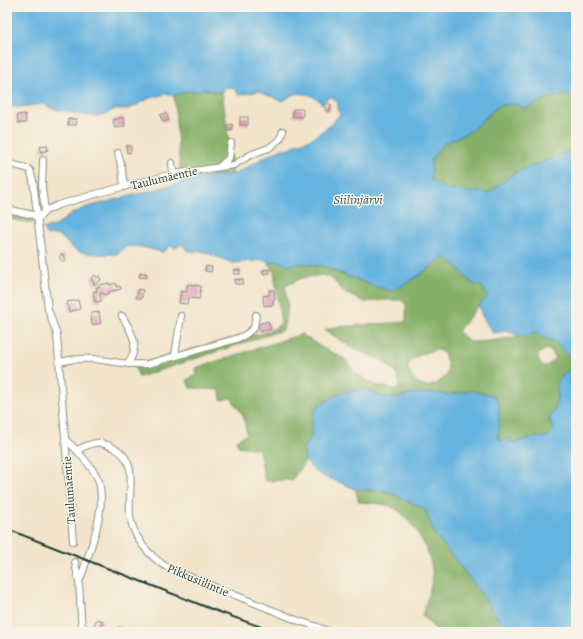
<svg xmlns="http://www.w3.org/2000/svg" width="583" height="639" font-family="Alegreya,serif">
	<rect width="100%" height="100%" fill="#f7f3e8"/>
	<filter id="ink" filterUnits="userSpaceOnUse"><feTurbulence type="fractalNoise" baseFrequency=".025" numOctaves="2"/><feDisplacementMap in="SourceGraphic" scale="8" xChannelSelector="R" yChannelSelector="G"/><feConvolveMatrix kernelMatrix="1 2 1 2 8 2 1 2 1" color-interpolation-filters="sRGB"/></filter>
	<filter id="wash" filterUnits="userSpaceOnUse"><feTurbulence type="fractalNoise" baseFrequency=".012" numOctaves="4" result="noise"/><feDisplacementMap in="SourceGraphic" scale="16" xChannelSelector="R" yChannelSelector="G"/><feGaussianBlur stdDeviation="0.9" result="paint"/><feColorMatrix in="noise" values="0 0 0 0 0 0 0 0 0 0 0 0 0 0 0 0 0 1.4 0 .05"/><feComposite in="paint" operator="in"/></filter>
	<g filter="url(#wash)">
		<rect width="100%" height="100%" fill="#f2e4ca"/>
		<!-- forest -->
		<g fill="#86b067" stroke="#52764e" fill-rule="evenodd">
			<polygon points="204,89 219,92 222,90 233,174 204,177 181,183 174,96 187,91 195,92"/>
			<polygon points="565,94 576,95 576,149 514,173 489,194 448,190 431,180 431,160 443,144 471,131 499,105 516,104 526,109 542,99"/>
			<polygon points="7,212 34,218 33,223 7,219"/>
			<path d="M442,258h4l7,5 21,21 7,2 7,11 -9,8 -21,26 11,11c23,0 46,-4 68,-10l5,6c14,1 20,11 29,20l-2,12 -13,12c3,16 1,23 -7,37l5,11c-11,12 -12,5 -24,8 -5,1 -11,3 -16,5l-8,-5 -4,3 -5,-4 -26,-46 -24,4 -14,-2 -20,1 -16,4 -15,-1 -16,-8 -54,34v12l-9,13 2,13 -13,19 -27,1 -6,-32 -21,-3 -2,-6 11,-6 -4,-19 -12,-17 -10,2 -1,-10 -30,-2 -3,-8 10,-6 -2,-6 107,-34 17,12 26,13 10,14 20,12 22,5 3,-6 -5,-13 -16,-12 -25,-10 -29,-19 9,-3 72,-5v-17l-4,-5h-19l-18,2 -20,-9 -15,-16 -8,-2 -20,3 -17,8 3,21 -5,23 -144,47 -5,-12 111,-30c13,1 27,-3 36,-12l-7,-52 -6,-8 10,-2 10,4 17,-2 10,3 6,-1 29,13 70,-3zM547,349l6,4 2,6 -8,7h-5l-4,-6v-6zM438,350l6,3c3,8 5,14 3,22 -5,4 -12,11 -19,11 -9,1 -19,-9 -20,-18 0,-2 1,-4 1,-6 9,-7 17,-11 29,-12z"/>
			<path d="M355,489l32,2 38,18 9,24 45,57 28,42h-70l-1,-2 -14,-14c3,-11 8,-24 10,-35 4,-23 -20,-67 -42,-75 -9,-3 -21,-3 -31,-4z"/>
		</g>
		<!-- water -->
		<path fill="#65b3df" stroke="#42788a" d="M7,7h569v88c-20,-1 -33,4 -50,14l-10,-5 -17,1 -28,26 -28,13 -12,16v20l17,10 41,3 25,-20 62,-24v483h-69l-28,-42 -45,-57 -9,-24 -38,-18 -32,-2 -38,-16 -12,-12 -2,-13 9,-13v-12l4,-16 24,-14 26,-4 16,8 15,1 16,-4 20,-1 14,2 24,-4 22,4 6,8v29l-2,5 5,4 4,-3 8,5c5,-2 11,-4 16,-5 12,-3 14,4 24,-8l-5,-11c8,-14 10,-21 7,-37l13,-12 2,-12c-9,-9 -15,-19 -29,-20l-5,-5 -15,4 -15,-6 -14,2 -11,-17 -3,-11 9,-8c-2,-3 -4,-8 -7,-11 -2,-1 -5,0 -7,-2 -11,-6 -18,-25 -32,-26l-22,17 -27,16 -20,-5 -52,-21 -6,1 -10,-3 -17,2 -10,-4 -10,2 -3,-3 -32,3 -31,-12 -8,1 -7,-2 -6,-6 -5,4 -6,-2 -4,4 -4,2c-10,-2 -21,-6 -31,-6 -7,0 -10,7 -16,8 -8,1 -27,0 -34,-2 -18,-5 -14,-21 -34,-16l-2,-3 -1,-4 3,-2 9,-1 15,-12 16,-7 117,-30 31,-3 32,-18 15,-7 8,-1 7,-4 14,-5 20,-14 9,-11 -3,-5 1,-6 -6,-6h-3l-7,7c-6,-8 -16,-12 -27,-10 -4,1 -8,5 -12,7l-5,-1 -4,-3 -8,-2 -7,-4 -20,4 -5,-7 -7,-1 -8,5 -15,-3 -9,3 -8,-1 -13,5 -8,-2 -16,4 -21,11h-14l-10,5 -11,2 -13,-1 -30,-7 -7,-4 -25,3 -12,-1z"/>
		<g id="blocks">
			<!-- building -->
			<g fill="#e1a1bb">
				<polygon points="325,104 331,104 330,111 325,111"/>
				<polygon points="293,109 303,109 303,117 293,116"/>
				<polygon points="166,113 169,120 163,122 160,115"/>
				<polygon points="25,114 26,123 18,123 17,115"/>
				<polygon points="123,117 125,126 115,128 113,120"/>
				<rect x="240" y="117" width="8" height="8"/>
				<polygon points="68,119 77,119 76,125 68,125"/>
				<polygon points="232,124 233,130 228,131 227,125"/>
				<polygon points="47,145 48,150 41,152 40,146"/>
				<polygon points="126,146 131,146 131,152 127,153"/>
				<polygon points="62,254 66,259 63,262 59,257"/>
				<polygon points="206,266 212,267 211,272 205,271"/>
				<polygon points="269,269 270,273 263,274 263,270"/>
				<rect x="234" y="270" width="6" height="4"/>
				<polygon points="140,273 147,274 147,278 139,277"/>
				<polygon points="95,275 97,278 99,276 101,280 95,285 91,278"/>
				<polygon points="243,279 243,284 235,284 234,280"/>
				<polygon points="109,283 109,285 116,283 117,287 120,286 121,289 108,292 109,294 104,295 104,293 100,293 101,301 95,302 93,292 97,291 96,287 99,287 99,285"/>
				<polygon points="188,284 201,286 199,299 189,298 187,304 179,303 181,291 186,292"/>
				<polygon points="138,289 143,290 142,298 136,298"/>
				<polygon points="269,290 274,290 275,300 273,300 273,305 264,306 263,296 269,295"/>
				<polygon points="78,300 80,309 69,312 67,302"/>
				<polygon points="99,312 101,323 92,325 91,313"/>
				<polygon points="268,321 271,329 260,332 258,324"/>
				<polygon points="97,619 103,621 99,632 91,632"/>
				<polygon points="118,627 130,630 129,632 116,632"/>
			</g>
		</g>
	</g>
	<g filter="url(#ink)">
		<use href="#blocks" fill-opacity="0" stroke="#88907f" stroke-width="1"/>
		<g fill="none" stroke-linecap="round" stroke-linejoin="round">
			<defs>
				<g id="street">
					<polyline points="118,153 122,169 124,187"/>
					<polyline points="43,160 42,187 45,211"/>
					<path d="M7,162c8,5 15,3 23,8l3,10 15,129 9,26 16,206"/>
					<polyline points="172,163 173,174"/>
					<polyline points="220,166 229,158 231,143"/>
					<polyline points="7,209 33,215 39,218 45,211 58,205 103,192 173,174 234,165 252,154 269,148 280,139 283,131"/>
					<path d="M122,316c11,18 18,29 6,48"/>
					<polyline points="175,355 181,316"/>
					<path d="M59,362c12,-3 23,-4 35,-3 18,2 35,7 54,5l88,-25 9,-4 9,-7 2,-13"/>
					<path d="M65,439c10,9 30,30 34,43 8,29 -11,73 -20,101"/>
					<path d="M77,450c16,-7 20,-11 37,-2 28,14 11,49 17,73 5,21 20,36 37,47l131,53 16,5 15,6"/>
					<polyline points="75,562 79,583 82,632"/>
				</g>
			</defs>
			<!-- street casing -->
			<use href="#street" stroke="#88907f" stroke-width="8"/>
			<!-- street -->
			<use href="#street" stroke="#fff" stroke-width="6"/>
			<!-- rail -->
			<polyline stroke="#1f3d34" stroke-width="2" points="7,529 214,610 275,632"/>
		</g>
	</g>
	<g text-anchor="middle" stroke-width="3" stroke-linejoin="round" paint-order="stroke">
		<!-- street labels -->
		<g font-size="12" fill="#1f3d34" stroke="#f7f3e8">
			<text transform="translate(164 178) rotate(-13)" y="4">Taulumäentie</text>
			<text transform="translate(69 490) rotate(-94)" y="4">Taulumäentie</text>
			<text transform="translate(198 580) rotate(23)" y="4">Pikkusiilintie</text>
		</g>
		<!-- water labels -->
		<g font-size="13" font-style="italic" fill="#305a5f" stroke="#f7f3e8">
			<text x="358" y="204">Siilinjärvi</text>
		</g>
	</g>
	<!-- margin -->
	<rect width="583" height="639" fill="none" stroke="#f7f3e8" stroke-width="24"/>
</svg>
